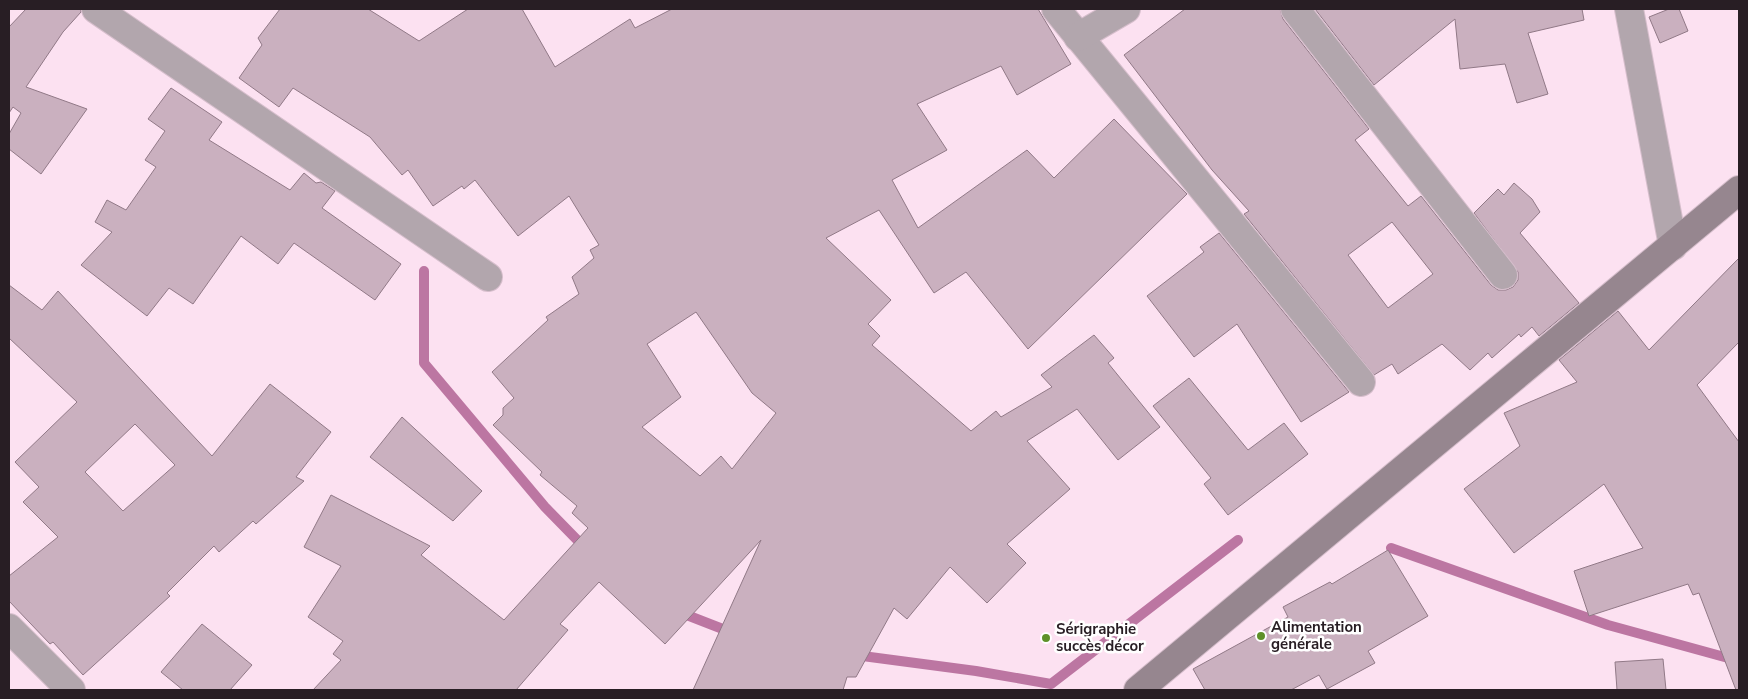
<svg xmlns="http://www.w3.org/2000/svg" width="1748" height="699" font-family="'Nunito Sans',sans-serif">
	<rect width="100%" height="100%" fill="#fce1f1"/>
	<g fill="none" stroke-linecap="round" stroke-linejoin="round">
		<!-- stream -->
		<g stroke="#bc76a2" stroke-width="10">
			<polyline points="424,271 424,363 545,507 586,549"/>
			<polyline points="1391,548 1608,625 1739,661"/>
			<polyline points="679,612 733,633"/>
			<polyline points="855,655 976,671 1051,684 1238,540"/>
		</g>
	</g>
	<!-- building -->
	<g fill="#cab0bf" stroke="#917987" fill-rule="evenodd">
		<polygon points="26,9 81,9 81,12 63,32 26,87 87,109 41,174 9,149 9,134 21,113 13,107 9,113 9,27"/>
		<path d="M280,9h88l51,32 49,-32h54l33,58 75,-48 5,9 37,-19h366l33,55 -54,31 -16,-29 -84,38 30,46 -55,30 26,48 109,-78 27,28 60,-59 73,75 -159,155 -62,-77 -32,21 -55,-83 -53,28 65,62 -23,24 12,12 -8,9 99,86 25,-20 5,6 51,-30 -11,-12 53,-40 20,23 -6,5 52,64 -42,33 -41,-51 -50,32 43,48 -63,55 19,19 -39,40 -37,-36 -43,52 -13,-11 -38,69h-9l-4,13h-150l68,-150 -96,104 -66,-62 -39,42 8,6 -52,60h-203l28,-30 -8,-6 10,-13 -35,-24 33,-51 -37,-19 27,-52 99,51 -9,9 83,65 84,-92 -16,-15 5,-7 -37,-31 2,-3 -49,-47 10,-10v-7l11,-10 -22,-26 56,-52 -2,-3 33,-23 -7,-17 22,-19 -4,-8 9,-5 -30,-49 -51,40 -43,-56 -11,9 -2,-3 -29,20 -25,-36 -6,5 -32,-38 -77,-49 -14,19 -40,-29 23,-33 -4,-7zM696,312l56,81 24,20 -44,56 -11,-13 -21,20 -58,-49 39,-30 -34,-53z"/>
		<path d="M1185,9h95l3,10 86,110 -14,11 53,66 13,-10 70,89 7,5h8l7,-3 5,-7v-8l-44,-59 24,-24 6,6 10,-12 18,16 8,13 -20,21 59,70 -40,33 -7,-9 -11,10 -2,-3 -27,24 -4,-5 -18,17 -28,-26 -44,30 -6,-10 -18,11 -130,-161 5,-3 -37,-41 -88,-115zM1392,222l41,52 -45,34 -40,-53z"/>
		<polygon points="1315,9 1582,9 1584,20 1528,33 1548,94 1517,103 1505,64 1460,69 1455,19 1374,85"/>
		<polygon points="1669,9 1679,9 1688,31 1660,43 1649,17"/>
		<polygon points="171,88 222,122 209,140 290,190 304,173 316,183 321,182 335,191 322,208 401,264 375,300 294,243 278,264 241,236 193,304 169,288 147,316 81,265 112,232 95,222 107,200 126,210 156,167 145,160 165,131 148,119"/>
		<polygon points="1219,233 1349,392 1301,422 1237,324 1194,357 1147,296 1204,252 1200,247"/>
		<polygon points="1739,258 1739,342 1697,385 1739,442 1739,690 1736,690 1699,593 1693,595 1688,584 1589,616 1574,571 1643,548 1604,484 1514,553 1464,489 1520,446 1504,413 1577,382 1559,360 1618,311 1649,350"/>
		<path d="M9,285l33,25 16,-19 154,165 58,-72 61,48 -35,45 8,4 -48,43 -3,-3 -34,31 -5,-6 -47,47 3,3 -87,79 -30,-33 -3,2 -41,-43v-25l49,-39 -35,-35 16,-15 -24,-25 62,-60 -68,-64zM135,424l40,41 -52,46 -38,-39z"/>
		<polygon points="1189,378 1248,450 1284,423 1308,454 1228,515 1204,484 1211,478 1153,406"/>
		<polygon points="402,417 482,491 453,521 370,457"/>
		<polygon points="1388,550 1428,616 1368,651 1375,663 1327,689 1319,675 1291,690 1205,690 1193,669 1288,617 1283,607 1330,582 1332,584"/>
		<polygon points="202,624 252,665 230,690 183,690 161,672"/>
		<polygon points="1663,659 1666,690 1617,690 1615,662"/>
	</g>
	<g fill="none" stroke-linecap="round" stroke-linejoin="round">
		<defs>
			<g id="street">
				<polyline points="96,9 488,277"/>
				<polyline points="1056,9 1361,382"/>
				<polyline points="1295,9 1503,275"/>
				<polyline points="1629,9 1673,246"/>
				<polyline points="1078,37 1126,9"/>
				<polyline points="9,628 71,690"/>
			</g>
			<polyline id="secondary" points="1138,690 1739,190"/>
		</defs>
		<!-- street casing -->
		<use href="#street" stroke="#d6becc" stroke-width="30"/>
		<!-- secondary casing -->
		<use href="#secondary" stroke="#d6becc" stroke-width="30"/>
		<!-- street -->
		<use href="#street" stroke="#b2a6ad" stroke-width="28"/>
		<!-- secondary -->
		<use href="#secondary" stroke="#96868f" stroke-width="28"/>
	</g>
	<!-- markers -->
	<g fill="#5e9129" stroke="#fff" stroke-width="2">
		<circle cx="1261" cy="636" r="5"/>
		<circle cx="1046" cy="638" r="5"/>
	</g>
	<g text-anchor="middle" stroke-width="5" stroke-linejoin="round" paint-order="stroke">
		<!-- poi labels -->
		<g font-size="15" font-weight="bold" fill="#281e24" stroke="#fff" text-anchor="start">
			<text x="1271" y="632">Alimentation<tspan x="1271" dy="17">générale</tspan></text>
			<text x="1056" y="634">Sérigraphie<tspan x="1056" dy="17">succès décor</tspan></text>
		</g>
	</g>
	<!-- border -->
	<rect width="1748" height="699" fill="none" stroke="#281e24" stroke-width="20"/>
</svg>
